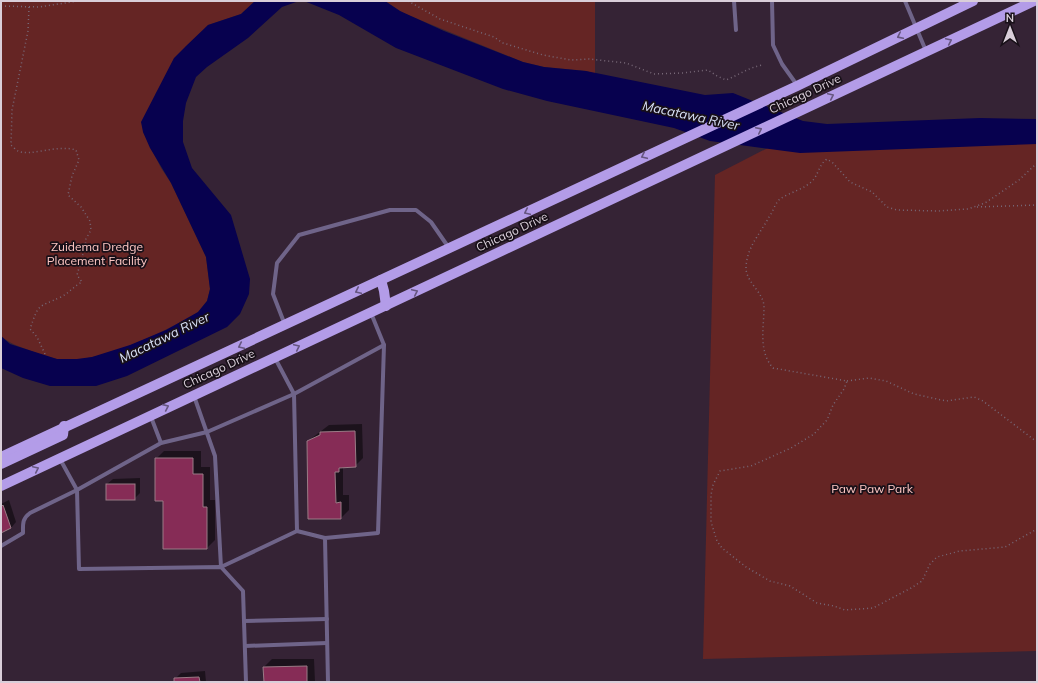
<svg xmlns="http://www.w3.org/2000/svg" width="1038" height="683" font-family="Mulish,sans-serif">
	<rect width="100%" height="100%" fill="#352335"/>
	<!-- green -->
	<g fill="#652524">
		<path d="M1,1h254l-14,13 -33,11 -42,52 -10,16 -13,39 18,36 10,15 35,74 4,32 -3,12 -9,11 -9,6c-36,18 -91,47 -132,41 -9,-2 -18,-5 -26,-8 -12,-5 -21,-7 -30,-15z"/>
		<polygon points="385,1 595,1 595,74 586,71 544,67 523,62 403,13"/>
		<polygon points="1037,134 1037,651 703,659 715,175 791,136"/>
	</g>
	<!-- water -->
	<g fill="#07014f">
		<polygon points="255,1 299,1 282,7 248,38 207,67 196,77 186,103 183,121 183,142 192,168 231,215 250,279 249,294 240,314 227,327 127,376 96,386 50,386 23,378 1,368 1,336 10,344 57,359 77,359 92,357 130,345 166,330 198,312 207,301 210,289 206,257 171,183 150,148 143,132 141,122 174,58 186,46 208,25 241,14"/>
		<polygon points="304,1 385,1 400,11 444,31 523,62 544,67 586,71 705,95 733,93 803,121 827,124 980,118 1037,119 1037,144 800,153 710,141 674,128 547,101 503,89 396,48 339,15"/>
	</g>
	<!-- shadow -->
	<g fill="#0007">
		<polygon points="362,424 363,458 355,466 343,466 343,495 349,495 349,510 341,518 308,441 329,425"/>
		<polygon points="164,451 201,451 201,467 210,467 210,500 215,500 215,540 207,548 164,500 156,459"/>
		<polygon points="140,478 140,493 134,499 107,484 113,479"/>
		<polygon points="9,500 16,522 11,528 1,532 1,504"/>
		<polygon points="272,659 314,659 315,682 265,682 264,667"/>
		<polygon points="205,671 206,682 175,682 175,679 181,673"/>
	</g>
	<!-- building -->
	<g fill="#862c56" stroke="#9a7b86">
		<polygon points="355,431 356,467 339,468 339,472 335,472 336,503 341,502 341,519 308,519 307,441 320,435 320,432"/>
		<polygon points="155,458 193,458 193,474 203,474 203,507 207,507 207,549 163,549 163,501 155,501"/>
		<rect x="106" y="484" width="29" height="16"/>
		<polygon points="3,505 11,528 1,533 1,507"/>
		<polygon points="307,666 307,682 264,682 263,667"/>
		<polygon points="199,677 200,682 174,682 174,678"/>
	</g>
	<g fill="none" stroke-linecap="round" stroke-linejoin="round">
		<!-- path -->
		<g stroke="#776877" stroke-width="1.5" stroke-dasharray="1 3" stroke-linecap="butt">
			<path d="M408,1l32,18 54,18 9,6 40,12 28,5 18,-1 37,4 28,11 28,-1 26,-3 9,6 9,4c13,-5 23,-13 37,-15"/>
			<polyline points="1,6 39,7 78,1"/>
			<path d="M29,7l-1,24 -16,79 -1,35c2,2 5,5 7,6 12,6 39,-7 58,-1l3,10 -7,16 -4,19 13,12 9,14 1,9 -5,9 -1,8 -8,28 5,7c-8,4 -13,11 -21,15 -24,11 -22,6 -31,32l7,8 8,17"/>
			<path d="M1037,163l-18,17 -34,23 -17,6 -30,2 -41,-1 -10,-3 -15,-15 -22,-10 -17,-19 -6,-4c-8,6 -8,13 -13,20 -8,10 -24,13 -34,20 -5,4 -7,13 -11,18 -9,17 -23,31 -23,52 1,14 18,24 18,38 0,21 -6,44 9,61l74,13 -3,8 -11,16 -6,15 -13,14 -23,14 -40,18 -31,5 -7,14 -2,10v27l6,19 5,7 24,19 24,14 20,5 27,17 17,3 11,4 28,-2 38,-20 11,-7 8,-17 7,-7 23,-6 45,-4 32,-18"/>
			<polyline points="977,207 1037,205"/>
			<polyline points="847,381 869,378 886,381 914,394 946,401 974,397 983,401 1037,442"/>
		</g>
		<!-- service -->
		<g stroke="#6f6489" stroke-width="4">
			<polyline points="734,1 736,30"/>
			<polyline points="772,1 773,45 782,64 797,85"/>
			<polyline points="905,1 926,51"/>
			<polyline points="285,325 273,294 277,263 299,235 390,210 416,210 431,222 449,248"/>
			<polyline points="275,358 294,394 297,531"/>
			<polyline points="194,396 215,456 221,567 297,531 325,538"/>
			<polyline points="151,417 161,443"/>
			<polyline points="60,459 77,490 79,569 221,567 243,591 246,682"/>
			<path d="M1,546l22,-13c0,-9 -1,-14 7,-20l47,-23 84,-47 46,-11 87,-38 90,-49"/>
			<polyline points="244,621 327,619"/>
			<polyline points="245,646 327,643"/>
			<polyline points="328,682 325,538 378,533 384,345 371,313"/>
		</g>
		<!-- primary -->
		<g stroke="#b39ce8" stroke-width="10">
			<polyline points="381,280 384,291 386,306"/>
			<polyline points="1,457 797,86 973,1"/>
			<polyline points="1,464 63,435 64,426"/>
			<polyline points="1,486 1034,1"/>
		</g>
	</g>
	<!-- one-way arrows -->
	<defs><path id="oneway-chevron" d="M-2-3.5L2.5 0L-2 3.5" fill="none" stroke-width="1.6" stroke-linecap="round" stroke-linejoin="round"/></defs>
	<g stroke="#665680">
		<use href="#oneway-chevron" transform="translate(900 36) rotate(154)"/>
		<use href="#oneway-chevron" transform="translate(949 41) rotate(-25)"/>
		<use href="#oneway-chevron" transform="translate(831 96) rotate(-25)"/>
		<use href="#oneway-chevron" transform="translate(759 130) rotate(-26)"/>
		<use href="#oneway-chevron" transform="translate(644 156) rotate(155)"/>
		<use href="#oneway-chevron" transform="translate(527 212) rotate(155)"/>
		<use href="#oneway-chevron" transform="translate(358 291) rotate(155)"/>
		<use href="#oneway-chevron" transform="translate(415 292) rotate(-25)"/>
		<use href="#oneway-chevron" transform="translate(241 346) rotate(155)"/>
		<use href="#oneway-chevron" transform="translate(297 347) rotate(-25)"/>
		<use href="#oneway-chevron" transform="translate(166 407) rotate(-24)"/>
		<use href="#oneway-chevron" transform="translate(36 469) rotate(-25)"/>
	</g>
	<g text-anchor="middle" stroke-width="3.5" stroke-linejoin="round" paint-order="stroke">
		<!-- street labels -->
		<g font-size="12" fill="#d9ced9" stroke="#181018">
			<text transform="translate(805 94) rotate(-25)" y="4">Chicago Drive</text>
			<text transform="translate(512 232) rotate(-25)" y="4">Chicago Drive</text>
			<text transform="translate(219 369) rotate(-25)" y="4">Chicago Drive</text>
		</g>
		<!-- park labels -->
		<g font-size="12" fill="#fdc6c2" stroke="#181018">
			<text x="97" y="251">Zuidema Dredge<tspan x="97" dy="14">Placement Facility</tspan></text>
			<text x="872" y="493">Paw Paw Park</text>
		</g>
		<!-- water labels -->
		<g font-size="13" font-style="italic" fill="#d8e0f7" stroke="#181018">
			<text transform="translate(691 115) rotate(12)" y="5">Macatawa River</text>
			<text transform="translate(164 337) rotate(-26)" y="5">Macatawa River</text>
		</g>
	</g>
	<!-- border -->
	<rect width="1038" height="683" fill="none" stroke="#d9ced9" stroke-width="4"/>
	<!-- north arrow -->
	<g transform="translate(1010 28)" stroke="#181018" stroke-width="3" paint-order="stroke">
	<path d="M0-3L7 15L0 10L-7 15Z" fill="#d9ced9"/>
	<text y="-6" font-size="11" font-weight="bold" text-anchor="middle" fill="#d9ced9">N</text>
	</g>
</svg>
